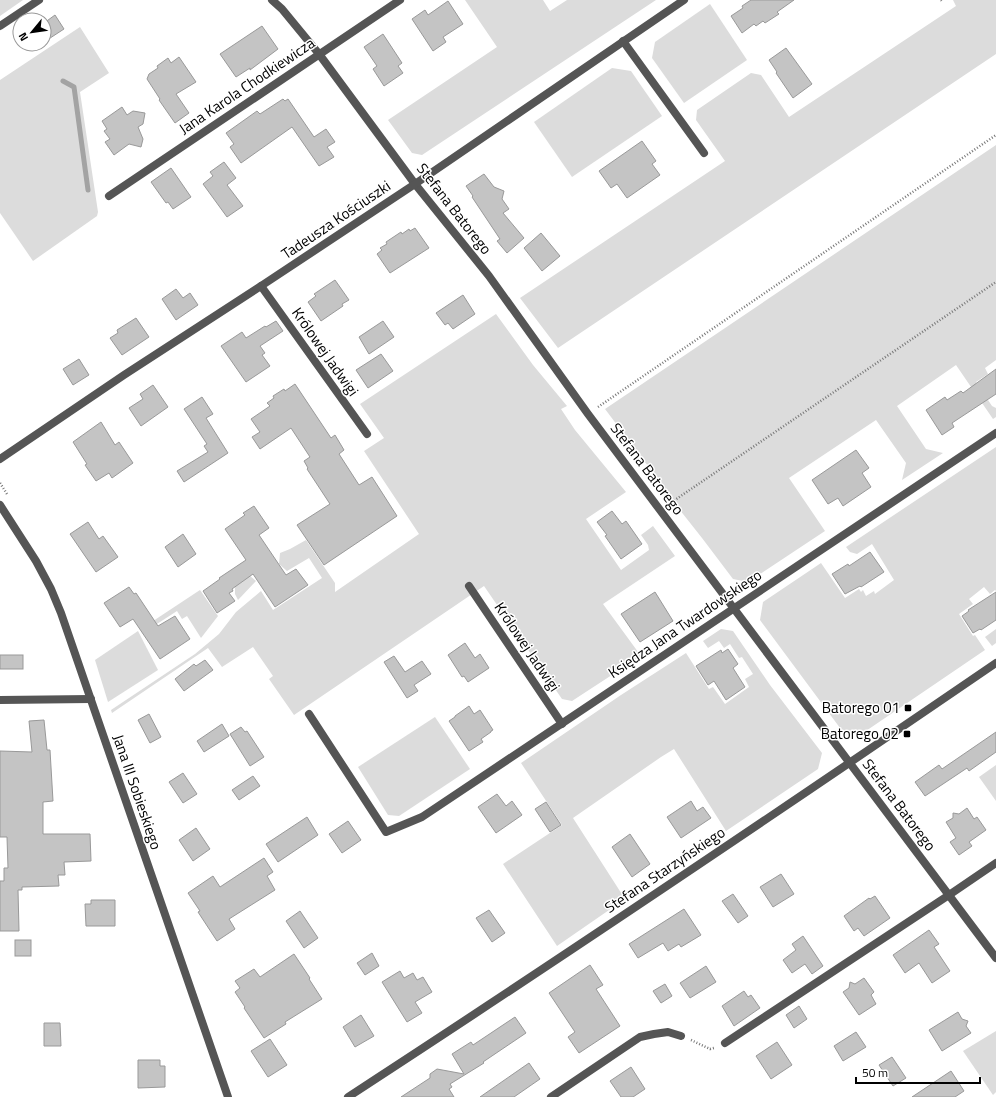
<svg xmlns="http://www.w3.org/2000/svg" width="996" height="1097" font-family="'Titillium Web',sans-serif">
	<rect width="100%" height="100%" fill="#fff"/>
	<!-- green -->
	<g fill="#dcdcdc">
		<polygon points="0,0 23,0 0,16"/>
		<polygon points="465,0 543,0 550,11 567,0 656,0 422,155 412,153 388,120 497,47"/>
		<polygon points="953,0 996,0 996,54 558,348 520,298 725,161 696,120 697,110 751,73 761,75 789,117 956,6"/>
		<polygon points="710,4 747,60 684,103 652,58 655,42"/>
		<polygon points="80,27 109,73 80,92 98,212 97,216 33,261 0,213 0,80"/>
		<polygon points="612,68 631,71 662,116 572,177 534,122"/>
		<polygon points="996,145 996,360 985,368 988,374 976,382 992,406 996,408 996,417 993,419 956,365 897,406 926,449 943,453 902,480 906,463 876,420 789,478 825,531 748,582 733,579 702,538 668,495 654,474 605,409"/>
		<polygon points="496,314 533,365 567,406 561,409 575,430 626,492 586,519 621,570 649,550 648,545 641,535 653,526 675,556 603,604 641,656 572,701 562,699 484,586 294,715 269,679 273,676 253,647 222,667 208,648 112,713 111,710 195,654 219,634 236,612 261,591 273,610 322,578 309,558 287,571 279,564 280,553 290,549 306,540 335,583 335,592 419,534 364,451 384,438 360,404"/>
		<polygon points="996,447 996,591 995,590 990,594 984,587 969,599 973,604 959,614 973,636 975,635 985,650 860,735 843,732 760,620 763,602 821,563 845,598 859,589 861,592 863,590 866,596 874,591 875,594 894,580 872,544 857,554 850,552 846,547"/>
		<polygon points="249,575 256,581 238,600 235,594 235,585"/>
		<polygon points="200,590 218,616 201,638 187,616 182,619 177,611 143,633 141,629"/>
		<polygon points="721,629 733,631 770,685 822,753 818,769 726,831 674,749 661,757 573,818 625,899 557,946 503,864 562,825 521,763 621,695 686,653 709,689 713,687 725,704 749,687 745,679 753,674 742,657 739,658 730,644 724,648 719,641 708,648 703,641"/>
		<polygon points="996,629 996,643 992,646 985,637"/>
		<polygon points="138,631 158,670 108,702 95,660"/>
		<polygon points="435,717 470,769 399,816 388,815 358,767"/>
		<polygon points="996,765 996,801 979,777"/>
		<polygon points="996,1031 996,1092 993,1095 963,1051"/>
	</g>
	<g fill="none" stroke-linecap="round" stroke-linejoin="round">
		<!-- stream -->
		<polyline stroke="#a3a3a3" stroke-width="5" points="63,81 74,87 88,190"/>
	</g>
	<!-- building -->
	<g fill="#c4c4c4" stroke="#999">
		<polygon points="751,0 794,0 777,12 779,14 765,23 763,21 756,26 754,24 742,33 731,16 743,8 742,6"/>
		<polygon points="448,1 463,24 443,37 446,42 433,51 412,19 425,10 428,15"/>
		<polygon points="55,15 64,29 44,42 44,23"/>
		<polygon points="262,26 278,49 250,70 250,68 236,77 220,54"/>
		<polygon points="383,34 402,63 398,66 403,73 384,86 373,69 377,66 364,47"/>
		<polygon points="786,48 812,84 793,98 776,73 777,72 769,60"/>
		<polygon points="179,57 196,82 176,94 189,113 175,123 159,100 160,99 147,79 149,74 158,68 157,66 168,58 171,63"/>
		<polygon points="283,99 285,101 288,99 314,137 326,129 335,142 327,147 334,157 319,166 292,127 241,163 230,147 234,144 226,133 257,111 260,114"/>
		<polygon points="122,107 127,115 133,111 145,113 143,124 138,127 143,139 141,147 129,144 114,155 105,142 110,139 104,131 107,129 102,121"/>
		<polygon points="642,141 656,161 652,164 660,175 627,198 617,184 611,188 599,171"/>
		<polygon points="224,162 236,178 227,185 243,206 227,217 203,184 213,176 210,172"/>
		<polygon points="171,168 191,197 173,209 168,202 166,203 151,182"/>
		<polygon points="484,174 494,187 504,191 502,199 509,209 503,213 524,238 507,253 497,241 500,239 472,197 473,196 466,186"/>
		<polygon points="415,228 429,248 390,273 377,254 382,250 380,248 387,244 386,242 401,232 402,234 409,229 410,231"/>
		<polygon points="541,233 560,256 542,271 524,248"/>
		<polygon points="335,280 349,300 342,304 343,306 321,321 308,302 316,296 314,294"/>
		<polygon points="176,289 183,298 190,293 198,305 176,320 162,299"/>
		<polygon points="463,295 475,314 453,329 448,323 445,325 436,313"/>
		<polygon points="136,318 149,337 122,355 110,338 118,333 117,330"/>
		<polygon points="276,321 283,331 260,346 265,353 262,355 270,366 246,382 221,346 242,332 246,338 265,326 266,327"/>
		<polygon points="383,321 394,337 369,354 359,337"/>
		<polygon points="381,354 393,371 368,388 356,370"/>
		<polygon points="79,359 89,375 73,385 63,369"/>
		<polygon points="996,369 996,394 952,423 954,427 942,435 926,410 945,397 947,400 961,391 963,393"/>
		<polygon points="295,384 331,438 335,435 344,450 339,454 359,485 372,477 397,516 324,565 297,525 330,504 307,469 308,468 304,461 310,457 291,428 260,449 252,437 260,432 251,419 270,406 267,403 274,398 273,396 284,389 285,391"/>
		<polygon points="153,385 168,407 141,426 129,408 143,399 140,394"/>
		<polygon points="202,397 213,414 206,418 228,453 184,482 177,471 208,452 204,446 207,444 184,409"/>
		<polygon points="101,422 115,445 119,442 133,463 112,478 109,473 96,481 85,465 87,464 73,442"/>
		<polygon points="856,450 869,468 862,473 871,487 843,506 838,498 828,504 812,480"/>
		<polygon points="254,506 269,528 259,535 286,575 296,569 308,585 275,607 253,574 232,589 233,591 229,593 235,601 217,613 203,591 220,579 219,578 246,560 225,529 245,515 243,513"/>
		<polygon points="612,511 622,524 626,521 642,544 621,559 605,536 607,535 597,522"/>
		<polygon points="88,522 99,539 103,536 118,557 96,572 70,534"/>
		<polygon points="183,534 196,554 178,567 165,547"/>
		<polygon points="870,552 884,572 861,587 860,586 845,594 832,574 848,564 849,566"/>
		<polygon points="129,587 134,594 136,593 158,626 175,616 190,639 160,659 133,619 120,627 104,603"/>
		<polygon points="655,592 673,621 640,642 621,614"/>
		<polygon points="996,592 996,620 981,630 980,629 973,633 962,616 969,611 968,610"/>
		<polygon points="465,643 475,658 480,654 489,668 468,682 464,676 462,677 448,655"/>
		<polygon points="728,649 738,664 733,668 745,687 726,700 714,681 708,685 696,666 721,650 722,653"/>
		<rect x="0" y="655" width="23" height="14"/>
		<polygon points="394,656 405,672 422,661 431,674 414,685 418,691 407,698 384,662"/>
		<polygon points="205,660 213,670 184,691 175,679 194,664 196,666"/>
		<polygon points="469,706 474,714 480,710 493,730 491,731 491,732 481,739 483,742 469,751 449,721 455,717 455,716"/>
		<polygon points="149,714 161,737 150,743 138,720"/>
		<polygon points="44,720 47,750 50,750 53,801 43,802 43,834 90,834 91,861 64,862 65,875 58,875 59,886 22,887 22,890 18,890 19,931 0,931 0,881 4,881 4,868 8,868 7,837 0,837 0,751 32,752 29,721"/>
		<polygon points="222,724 229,736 204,752 197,741"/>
		<polygon points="241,727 245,732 247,731 264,757 250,766 230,734"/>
		<polygon points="996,732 996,752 969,771 967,768 925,796 915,782 939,765 942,769"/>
		<polygon points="183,773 197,794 183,803 169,782"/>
		<polygon points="253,776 260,786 239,800 232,790"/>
		<polygon points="497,794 506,806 512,801 522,815 496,833 478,807"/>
		<polygon points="691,801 697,811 703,807 711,818 681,838 667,817"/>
		<polygon points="546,802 561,825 550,832 535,809"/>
		<polygon points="967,808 974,819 977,817 986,830 969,842 972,846 959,855 950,842 956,838 946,822 953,818 953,813 959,814"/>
		<polygon points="307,817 318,835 278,862 266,844"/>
		<polygon points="348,821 361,840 342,853 329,834"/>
		<polygon points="196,828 210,849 193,861 179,840"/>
		<polygon points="630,834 650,864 632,877 612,847"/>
		<polygon points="264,858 273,872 267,876 275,890 229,919 235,929 217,941 198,912 200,911 188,893 213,876 220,887"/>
		<polygon points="781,874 794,894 773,907 760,887"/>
		<polygon points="733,894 748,916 738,923 722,901"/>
		<polygon points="875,896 890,918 864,936 858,928 854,931 844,916 869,898 870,899"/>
		<polygon points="91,900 115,900 115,926 86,926 85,904 91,904"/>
		<polygon points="684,909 701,935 681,947 679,944 668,951 663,943 638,958 629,944"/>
		<polygon points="489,910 505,933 492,942 476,918"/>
		<polygon points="300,911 318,938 304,948 286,921"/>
		<polygon points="929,930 939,944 934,947 950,971 932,983 919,963 905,973 893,955"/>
		<polygon points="803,936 823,966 812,974 805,964 792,973 783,960 796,950 792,944"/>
		<rect x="15" y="940" width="16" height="16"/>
		<polygon points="372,953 379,966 365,975 357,963"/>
		<polygon points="294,954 310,978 309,979 322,999 285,1022 286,1024 264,1038 244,1008 245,1007 235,992 240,988 235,981 254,969 260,977"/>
		<polygon points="590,965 603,985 596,989 620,1026 579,1053 568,1037 575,1032 549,993"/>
		<polygon points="706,966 716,982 690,998 680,983"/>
		<polygon points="400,971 404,978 413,973 417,980 423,977 432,992 415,1002 422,1013 407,1022 382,982"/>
		<polygon points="864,978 874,992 871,995 876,1004 859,1015 843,992 849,988 850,982 855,984"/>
		<polygon points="665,984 672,996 661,1003 653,991"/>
		<polygon points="744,991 748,997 751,995 760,1008 734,1026 722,1006"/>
		<polygon points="799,1006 807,1019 794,1028 786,1015"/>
		<polygon points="958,1012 962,1019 968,1021 966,1026 971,1033 942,1051 929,1030"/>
		<polygon points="361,1015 374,1036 355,1047 343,1027"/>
		<polygon points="515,1017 526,1033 483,1062 484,1063 450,1084 452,1087 449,1089 454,1097 401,1097 430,1078 430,1074 437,1069 464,1074 452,1054 471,1042 473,1045"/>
		<polygon points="44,1023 60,1023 61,1046 44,1046"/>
		<polygon points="856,1032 866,1047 843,1061 834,1046"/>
		<polygon points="270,1039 287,1065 268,1077 251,1051"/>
		<polygon points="777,1042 792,1065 771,1079 756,1056"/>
		<polygon points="892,1057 906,1078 893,1086 879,1065"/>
		<polygon points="138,1060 160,1060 160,1066 165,1066 165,1087 138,1088"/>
		<polygon points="529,1063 540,1079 514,1097 480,1097"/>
		<polygon points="631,1067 645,1089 633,1097 621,1097 610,1081"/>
		<polygon points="951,1071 964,1091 955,1097 912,1097"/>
	</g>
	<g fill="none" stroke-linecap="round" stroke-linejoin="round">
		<!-- path -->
		<g stroke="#777" stroke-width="2.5" stroke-dasharray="1 2" stroke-linecap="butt">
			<polyline points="941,0 942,1"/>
			<polyline points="598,407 996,135"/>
			<polyline points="0,483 7,494"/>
			<polyline points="669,504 996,282"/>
			<polyline points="691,1040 710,1049 714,1048"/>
		</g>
		<!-- lane -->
		<g stroke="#555" stroke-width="8">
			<polyline points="0,26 39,0"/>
			<polyline points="725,1043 949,895"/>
		</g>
		<!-- street -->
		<g stroke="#555" stroke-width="8">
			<polyline points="272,0 282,9 319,54 415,184 489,276 588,414 996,958"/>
			<polyline points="623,41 704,153"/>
			<polyline points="109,196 400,0"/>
			<polyline points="261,286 367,434"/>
			<polyline points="0,459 124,375 261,286 415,184 684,0"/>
			<polyline points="0,505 36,561 51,589 61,613 228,1097"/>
			<polyline points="469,586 562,724"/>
			<polyline points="0,700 91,699"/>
			<polyline points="309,714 386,832 422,817 996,433"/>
			<polyline points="949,895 996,863"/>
			<path d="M348,1097c218,-142 433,-287 648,-434"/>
			<polyline points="551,1097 640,1037 654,1034 668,1032 681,1036"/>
		</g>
	</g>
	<!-- markers -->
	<g fill="#000" stroke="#fff" stroke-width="1.5">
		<rect x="904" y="704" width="8" height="8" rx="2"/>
		<rect x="903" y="730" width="8" height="8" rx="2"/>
	</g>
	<g text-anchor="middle" stroke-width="3" stroke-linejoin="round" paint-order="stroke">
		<!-- street labels -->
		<g font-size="15" fill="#000" stroke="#fff">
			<text transform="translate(247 86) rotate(-34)" y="5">Jana Karola Chodkiewicza</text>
			<text transform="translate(454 209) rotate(52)" y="5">Stefana Batorego</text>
			<text transform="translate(336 220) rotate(-34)" y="5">Tadeusza Kościuszki</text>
			<text transform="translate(325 352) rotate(55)" y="5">Królowej Jadwigi</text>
			<text transform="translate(647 469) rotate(53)" y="5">Stefana Batorego</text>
			<text transform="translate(685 624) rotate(-34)" y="5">Księdza Jana Twardowskiego</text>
			<text transform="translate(527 647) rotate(56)" y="5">Królowej Jadwigi</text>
			<text transform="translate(137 792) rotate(71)" y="5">Jana III Sobieskiego</text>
			<text transform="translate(899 805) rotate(53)" y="5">Stefana Batorego</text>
			<text transform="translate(665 870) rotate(-34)" y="5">Stefana Starzyńskiego</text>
		</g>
		<!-- poi labels -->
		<g font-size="15" fill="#000" stroke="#fff" text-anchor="end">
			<text x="900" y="713">Batorego 01</text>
			<text x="899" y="739">Batorego 02</text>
		</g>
	</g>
	<!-- north arrow -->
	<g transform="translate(32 32) rotate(241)"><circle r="19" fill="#ffffff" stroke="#999999"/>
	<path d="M0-3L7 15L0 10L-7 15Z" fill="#000000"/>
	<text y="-6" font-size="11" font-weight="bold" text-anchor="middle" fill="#000000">N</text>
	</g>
	<!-- scale -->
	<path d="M856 1077v6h124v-6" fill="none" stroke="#000000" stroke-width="2"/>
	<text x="862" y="1077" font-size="12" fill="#000000" stroke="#ffffff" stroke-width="3" paint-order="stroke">50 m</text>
</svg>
